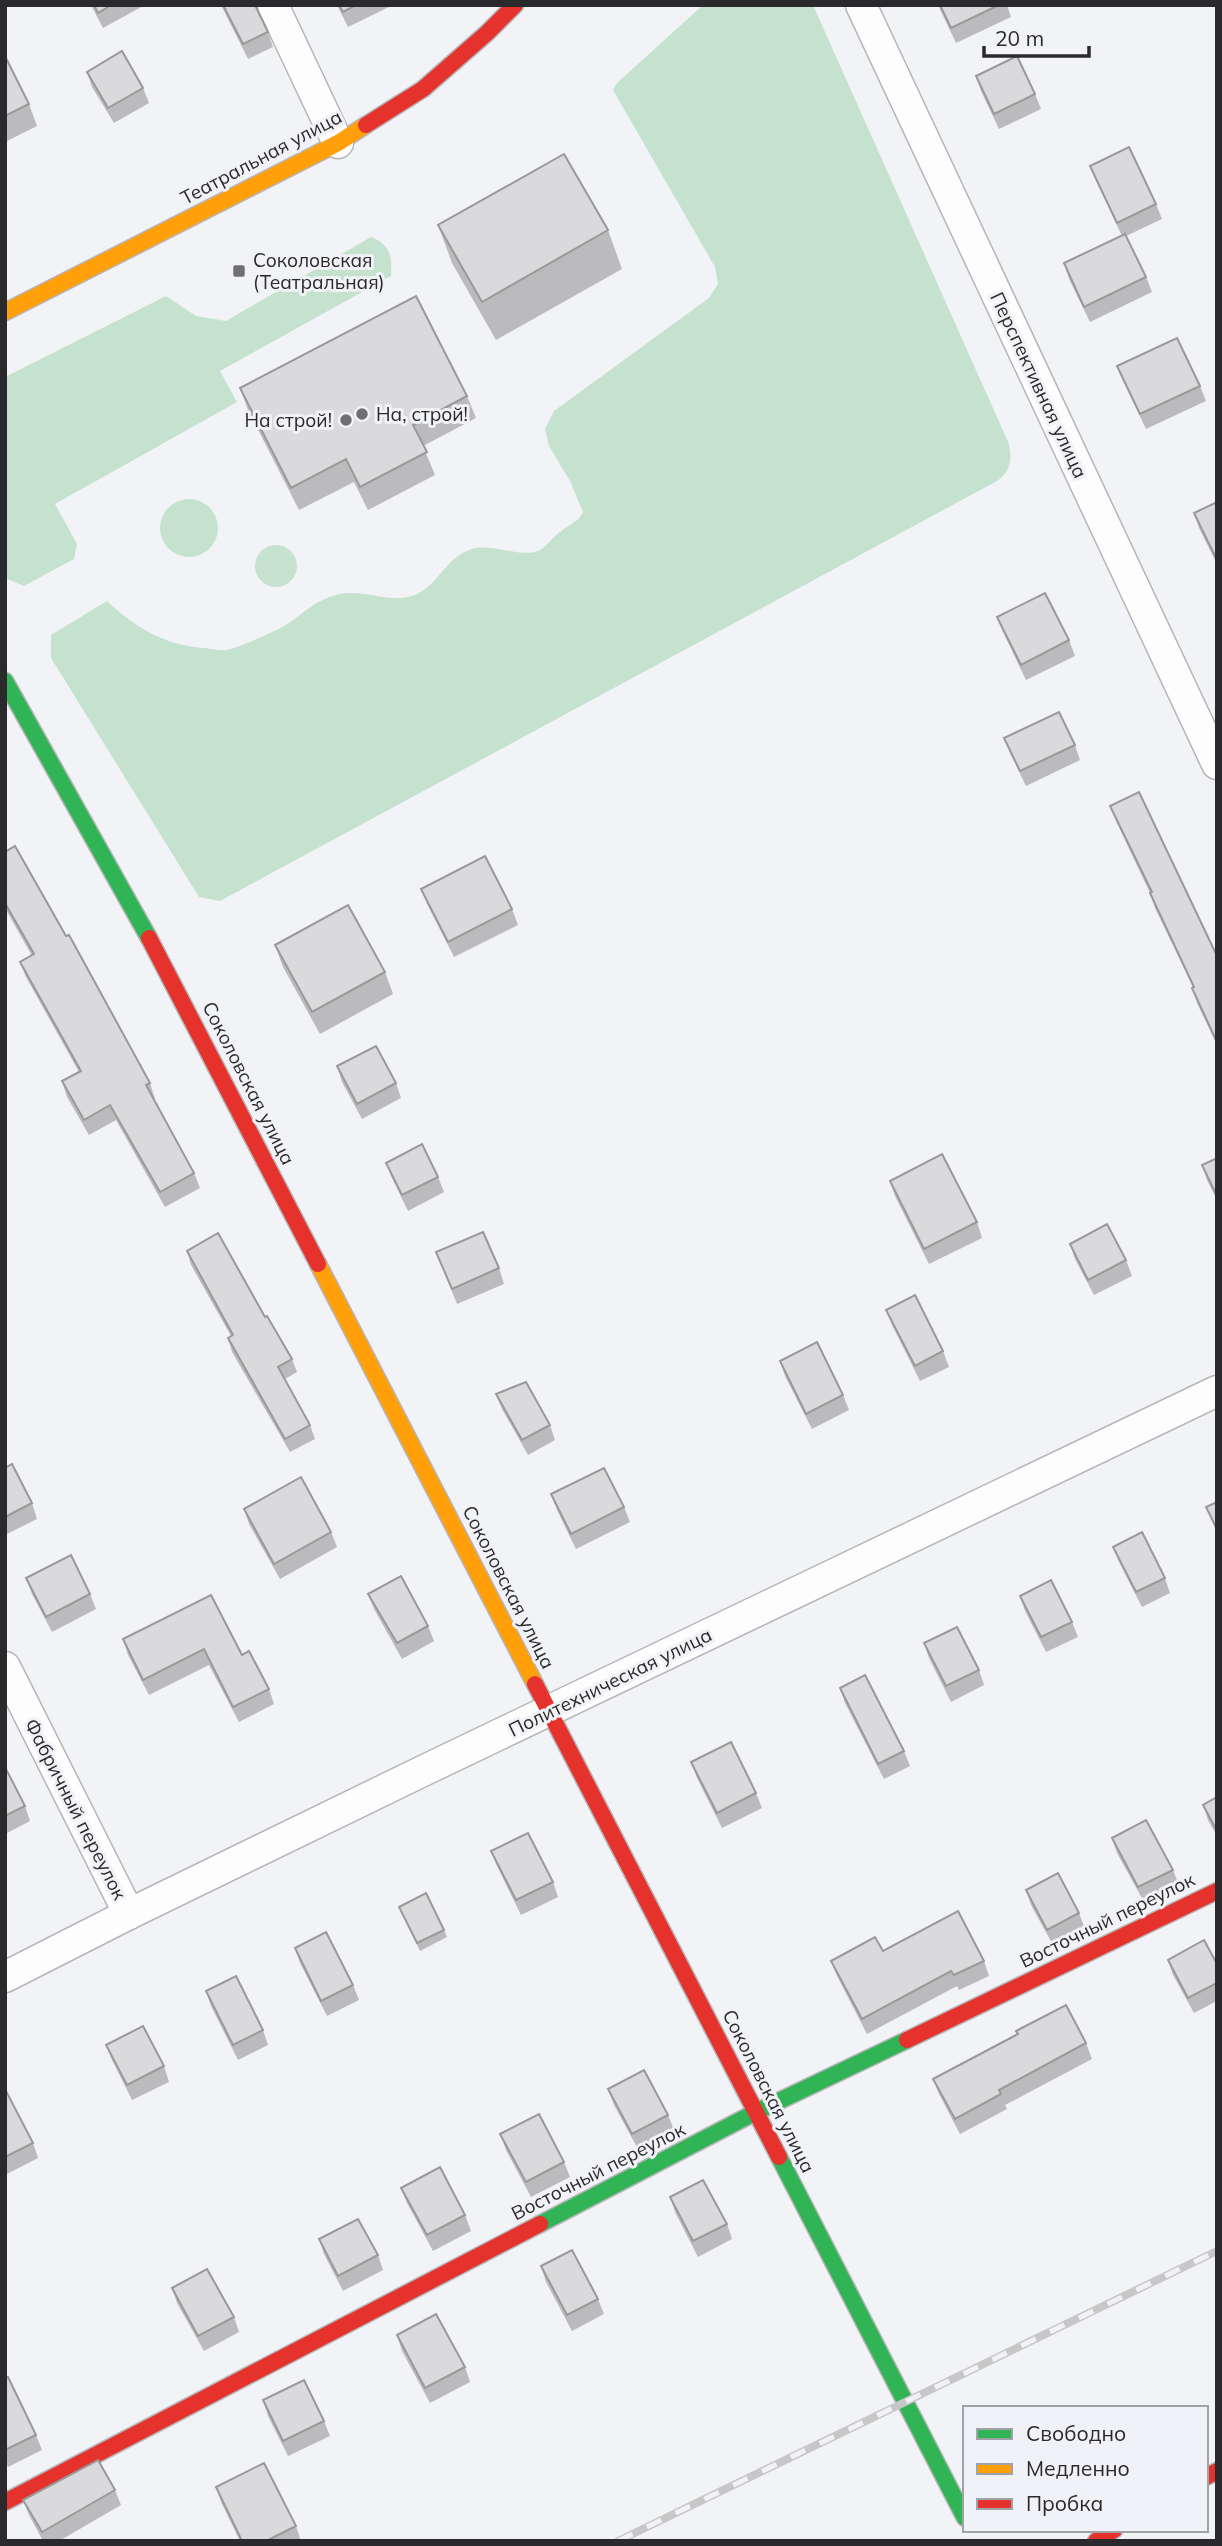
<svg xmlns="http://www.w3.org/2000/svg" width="1222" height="2546" font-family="Mulish,sans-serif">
	<rect width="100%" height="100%" fill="#f2f3f6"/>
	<!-- green -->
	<g fill="#c5e2ce">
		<path d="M703,5h110l196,439c3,16 2,27 -12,37l-777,420 -21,-4 -148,-239v-23l56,-34c29,27 59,45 98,47 7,1 15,3 22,2 10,-2 49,-19 59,-25 16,-11 30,-25 50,-30 28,-8 56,12 83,-2 21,-11 27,-36 53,-44 19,-6 52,10 68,1 7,-4 13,-13 20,-18 9,-8 18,-9 23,-20l-13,-31 -21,-35 -4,-17 9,-18 155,-113 9,-14 -3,-17 -102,-177 4,-7z"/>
		<path d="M371,237c20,8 21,19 20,39l-171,95 17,31 -182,102 22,40 -3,15 -50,27 -19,-8v-201l161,-81 30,20 30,5z"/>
		<circle cx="189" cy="528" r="29"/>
		<circle cx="276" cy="566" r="21"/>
	</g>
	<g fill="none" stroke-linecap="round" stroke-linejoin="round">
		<defs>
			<g id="street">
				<polyline points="273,5 338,143"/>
				<polyline points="861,5 1217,764"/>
				<polyline points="5,1667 129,1914"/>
				<polyline points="5,1977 129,1914 429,1768 1217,1391"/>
			</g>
			<g id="fast">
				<polyline points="5,681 149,938"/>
				<polyline points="779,2157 965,2518"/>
				<polyline points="540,2224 756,2112 907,2040"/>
			</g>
			<g id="slow">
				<polyline points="5,312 338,143 366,125"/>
				<polyline points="318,1264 535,1684"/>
			</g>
			<g id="jam">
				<polyline points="366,125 423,89 487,33 515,5"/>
				<polyline points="149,938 318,1264"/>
				<polyline points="535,1684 779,2157"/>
				<polyline points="907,2040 1217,1891"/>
				<polyline points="1206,2477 1217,2471"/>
				<polyline points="5,2502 540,2224"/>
				<polyline points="1096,2541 1114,2530"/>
			</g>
		</defs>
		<!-- street casing -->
		<use href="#street" stroke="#b6b6b8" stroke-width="33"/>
		<!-- fast casing -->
		<use href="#fast" stroke="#b6b6b8" stroke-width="19"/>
		<!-- slow casing -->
		<use href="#slow" stroke="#b6b6b8" stroke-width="19"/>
		<!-- jam casing -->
		<use href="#jam" stroke="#b6b6b8" stroke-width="19"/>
		<!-- street -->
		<use href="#street" stroke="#fdfdfe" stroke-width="30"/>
		<!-- fast -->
		<use href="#fast" stroke="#30b455" stroke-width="16"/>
		<!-- slow -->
		<use href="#slow" stroke="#ff9f0a" stroke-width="16"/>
		<!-- jam -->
		<use href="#jam" stroke="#e5322d" stroke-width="16"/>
		<defs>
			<polyline id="rail" points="618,2541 1217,2251"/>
		</defs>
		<!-- rail casing -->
		<use href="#rail" stroke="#c7c7c8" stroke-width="8"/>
		<!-- rail -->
		<use href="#rail" stroke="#f1f2f7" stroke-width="5" stroke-dasharray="16" stroke-linecap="butt"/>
	</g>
	<!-- wall -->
	<g fill="#bbbbbd">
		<polygon points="91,5 145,5 103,28"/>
		<polygon points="221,5 257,5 257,9 268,32 273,47 248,59"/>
		<polygon points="337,5 391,5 391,6 348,27"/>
		<polygon points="938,5 1007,5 1011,17 956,43"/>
		<polygon points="5,56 29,104 37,126 5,142"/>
		<polygon points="87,72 143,88 149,103 114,123 92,87"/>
		<polygon points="976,76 1035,94 1041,109 999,129 981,91"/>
		<polygon points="1090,166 1156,204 1162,219 1126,236 1146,277 1152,292 1090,322 1069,279 1064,263 1122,236 1096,181"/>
		<polygon points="438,225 608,230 622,269 496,340 452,263"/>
		<polygon points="1117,366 1200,386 1206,401 1146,429 1123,381"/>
		<polygon points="240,388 467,396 476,418 423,446 435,475 368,510 354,482 299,510 248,410"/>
		<polygon points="1217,502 1217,564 1199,528 1194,513"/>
		<polygon points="997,617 1069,640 1075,656 1026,680 1003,632"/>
		<polygon points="1004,738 1075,745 1080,760 1026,786 1010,753"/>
		<polygon points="1110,806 1217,956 1217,1045 1197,1003 1192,988 1193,987 1155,908 1150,893 1116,821"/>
		<polygon points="5,852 150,1083 155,1099 154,1099 194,1173 200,1188 165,1207 116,1120 89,1135 67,1097 62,1081 79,1072 26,977 20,962 32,956 5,908"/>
		<polygon points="421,889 512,909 518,925 454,957 427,904"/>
		<polygon points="275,945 385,972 393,994 320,1034 283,967"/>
		<polygon points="337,1066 396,1083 401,1098 362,1119 342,1082"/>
		<polygon points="1217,1158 1217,1200 1207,1180 1202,1165"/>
		<polygon points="386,1163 438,1177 444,1192 408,1211 392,1178"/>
		<polygon points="890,1181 977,1222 982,1238 929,1264 895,1196"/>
		<polygon points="1070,1244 1126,1260 1132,1276 1094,1295 1075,1259"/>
		<polygon points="187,1251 265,1317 292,1359 297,1372 285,1379 310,1425 315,1439 290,1452 232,1352 228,1338 231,1336 191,1265"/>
		<polygon points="436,1252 499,1268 504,1284 457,1304"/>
		<polygon points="886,1310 943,1351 949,1367 920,1381 892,1325"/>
		<polygon points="780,1361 843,1395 849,1410 812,1429 785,1376"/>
		<polygon points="496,1394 550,1425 555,1440 528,1455 502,1409"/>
		<polygon points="5,1468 32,1503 37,1519 5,1535"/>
		<polygon points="551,1494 624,1507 630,1522 576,1549 557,1510"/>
		<polygon points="1217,1502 1217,1533 1206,1507"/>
		<polygon points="244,1509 331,1532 337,1547 280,1579 249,1524"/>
		<polygon points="1113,1547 1165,1578 1170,1593 1142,1607 1119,1562"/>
		<polygon points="26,1578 90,1594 96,1609 52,1632 32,1594"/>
		<polygon points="368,1594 428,1626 434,1641 402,1659 374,1609"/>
		<polygon points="1020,1596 1072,1622 1078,1637 1046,1652 1025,1611"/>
		<polygon points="123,1639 242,1655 269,1689 274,1704 239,1722 209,1665 149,1695 128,1655"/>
		<polygon points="924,1643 979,1670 984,1685 951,1702 929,1658"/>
		<polygon points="840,1688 904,1751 910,1766 884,1779 845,1703"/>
		<polygon points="691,1762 756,1793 762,1808 722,1828 697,1778"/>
		<polygon points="5,1767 25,1806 30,1821 5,1834"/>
		<polygon points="1217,1797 1217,1836 1208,1820 1203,1805"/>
		<polygon points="1112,1838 1173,1870 1179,1885 1144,1902 1117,1853"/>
		<polygon points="491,1851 553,1882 558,1897 521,1915 497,1866"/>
		<polygon points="1026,1890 1079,1913 1085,1929 1053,1945 1031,1905"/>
		<polygon points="399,1907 444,1930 447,1937 420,1951"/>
		<polygon points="295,1948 353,1985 359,2000 327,2016 300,1963"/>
		<polygon points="883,1951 984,1961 989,1976 959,1990 957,1986 867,2034 837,1976 831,1961"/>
		<polygon points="1168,1960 1217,1964 1217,2001 1194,2013 1173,1975"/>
		<polygon points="206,1991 263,2030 268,2045 238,2060 211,2006"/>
		<polygon points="1086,2043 1092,2059 1005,2105 1007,2109 960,2134 939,2094 933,2079"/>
		<polygon points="106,2045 164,2066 169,2082 132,2100 112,2060"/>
		<polygon points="5,2089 33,2143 38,2158 5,2175"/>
		<polygon points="608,2089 668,2115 674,2130 638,2149 614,2105"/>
		<polygon points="500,2134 564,2162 570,2177 531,2197 506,2150"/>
		<polygon points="401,2188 465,2215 471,2231 433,2251 407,2203"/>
		<polygon points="670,2197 727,2224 732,2239 698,2257 675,2212"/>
		<polygon points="319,2239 378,2255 383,2270 343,2291 324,2254"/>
		<polygon points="541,2266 598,2299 604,2314 572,2331 546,2282"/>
		<polygon points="172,2288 234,2317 239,2332 204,2351 177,2303"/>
		<polygon points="397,2335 465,2367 470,2382 430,2403 402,2351"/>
		<polygon points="5,2378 36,2435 42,2450 8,2467 5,2461"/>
		<polygon points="263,2400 324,2421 330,2436 288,2456 268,2416"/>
		<polygon points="216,2487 296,2526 301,2541 240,2541 221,2502"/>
		<polygon points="115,2490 121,2505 59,2541 43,2541 29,2515 23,2500"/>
	</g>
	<!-- building -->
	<g fill="#dadadc" stroke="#99999a" stroke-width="2">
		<polygon points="94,5 111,5 98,13"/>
		<polygon points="223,5 255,5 268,32 243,44"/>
		<polygon points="339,5 356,5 343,12"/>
		<polygon points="940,5 999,5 951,28"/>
		<polygon points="122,51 143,88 108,108 87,72"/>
		<polygon points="5,56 29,104 5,116"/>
		<polygon points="1017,56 1035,94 994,114 976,76"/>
		<polygon points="1129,147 1156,204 1117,223 1090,166"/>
		<polygon points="564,154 608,230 482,302 438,225"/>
		<polygon points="1125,234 1146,277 1084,307 1064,263"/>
		<polygon points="416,296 467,396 413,425 427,452 360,487 346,459 291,488 240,388"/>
		<polygon points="1177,338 1200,386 1140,414 1117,366"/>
		<polygon points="1217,502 1217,558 1216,558 1194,513"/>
		<polygon points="1045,593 1069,640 1021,665 997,617"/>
		<polygon points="1059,712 1075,745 1020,771 1004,738"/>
		<polygon points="1139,792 1217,956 1216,1040 1192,988 1194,987 1150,893 1152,892 1110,806"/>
		<polygon points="15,846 66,936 69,935 150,1083 146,1085 194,1173 160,1192 110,1105 84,1120 62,1081 81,1071 20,962 34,954 5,903 5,852"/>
		<polygon points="485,856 512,909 448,942 421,889"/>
		<polygon points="348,905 385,972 312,1012 275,945"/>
		<polygon points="376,1046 396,1083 357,1104 337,1066"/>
		<polygon points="422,1144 438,1177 402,1195 386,1163"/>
		<polygon points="942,1154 977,1222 924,1249 890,1181"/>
		<polygon points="1217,1158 1217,1196 1202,1165"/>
		<polygon points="1107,1224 1126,1260 1088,1280 1070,1244"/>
		<polygon points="483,1232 499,1268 452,1289 436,1252"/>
		<polygon points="218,1233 265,1317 267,1316 292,1359 278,1367 310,1425 285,1439 228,1338 233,1335 187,1251"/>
		<polygon points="915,1295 943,1351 915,1366 886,1310"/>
		<polygon points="817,1342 843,1395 806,1414 780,1361"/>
		<polygon points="526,1382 550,1425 522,1440 496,1394"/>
		<polygon points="12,1464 32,1503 5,1517 5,1468"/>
		<polygon points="604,1468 624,1507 571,1534 551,1494"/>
		<polygon points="301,1477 331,1532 274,1564 244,1509"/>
		<polygon points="1217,1502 1217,1529 1206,1507"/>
		<polygon points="1142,1532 1165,1578 1136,1592 1113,1547"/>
		<polygon points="71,1555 90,1594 46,1617 26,1578"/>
		<polygon points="401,1576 428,1626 397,1643 368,1594"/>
		<polygon points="1051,1580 1072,1622 1041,1637 1020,1596"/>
		<polygon points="211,1595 242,1655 249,1651 269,1689 233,1707 204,1649 143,1680 123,1639"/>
		<polygon points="957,1627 979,1670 946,1686 924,1643"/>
		<polygon points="865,1675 904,1751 878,1764 840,1688"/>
		<polygon points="731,1742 756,1793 717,1813 691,1762"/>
		<polygon points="5,1767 25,1806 5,1816"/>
		<polygon points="1217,1797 1217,1831 1203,1805"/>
		<polygon points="1146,1820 1173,1870 1138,1887 1112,1838"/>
		<polygon points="528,1833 553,1882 516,1900 491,1851"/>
		<polygon points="1058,1873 1079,1913 1047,1930 1026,1890"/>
		<polygon points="426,1893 444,1930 417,1943 399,1907"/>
		<polygon points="958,1911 984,1961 954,1975 951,1971 862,2019 831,1961 875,1937 883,1951"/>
		<polygon points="326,1932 353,1985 321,2001 295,1948"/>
		<polygon points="1204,1940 1217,1964 1217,1983 1188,1998 1168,1960"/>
		<polygon points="236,1976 263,2030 233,2045 206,1991"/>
		<polygon points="1066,2005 1086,2043 999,2090 1001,2094 955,2119 933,2079 1018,2034 1016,2031"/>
		<polygon points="143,2026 164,2066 127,2085 106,2045"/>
		<polygon points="644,2070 668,2115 632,2134 608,2089"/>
		<polygon points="5,2089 33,2143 5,2157"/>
		<polygon points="539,2114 564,2162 526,2182 500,2134"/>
		<polygon points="440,2167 465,2215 427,2235 401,2188"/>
		<polygon points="703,2180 727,2224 693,2241 670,2197"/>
		<polygon points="358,2219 378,2255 338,2276 319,2239"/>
		<polygon points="572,2250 598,2299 567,2315 541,2266"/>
		<polygon points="207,2269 234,2317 198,2336 172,2288"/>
		<polygon points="436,2314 465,2367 425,2388 397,2335"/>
		<polygon points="8,2377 36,2435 5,2450 5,2378"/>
		<polygon points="304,2380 324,2421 283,2441 263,2400"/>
		<polygon points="98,2460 115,2490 42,2532 23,2500"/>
		<polygon points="264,2463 296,2526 266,2541 242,2541 216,2487"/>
	</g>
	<!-- markers -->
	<g fill="#707073" stroke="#f1f2f7" stroke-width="2.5">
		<rect x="232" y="264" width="14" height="14" rx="3.5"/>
		<circle cx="362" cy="414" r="7"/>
		<circle cx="346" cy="420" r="7"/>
	</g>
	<g text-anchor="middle" stroke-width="6" stroke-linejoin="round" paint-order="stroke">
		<!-- street labels -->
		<g font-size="19" fill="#2a2a2c" stroke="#f1f2f7">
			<text transform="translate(261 157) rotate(-28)" y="7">Театральная улица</text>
			<text transform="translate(1039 385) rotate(65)" y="7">Перспективная улица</text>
			<text transform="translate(249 1083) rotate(63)" y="7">Соколовская улица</text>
			<text transform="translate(509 1587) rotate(63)" y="7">Соколовская улица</text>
			<text transform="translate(610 1682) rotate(-26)" y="7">Политехническая улица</text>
			<text transform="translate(76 1809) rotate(63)" y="7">Фабричный переулок</text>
			<text transform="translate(1107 1920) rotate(-26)" y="7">Восточный переулок</text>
			<text transform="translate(769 2091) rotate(63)" y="7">Соколовская улица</text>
			<text transform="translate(598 2171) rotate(-27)" y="7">Восточный переулок</text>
		</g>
		<!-- poi labels -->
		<g font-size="19" fill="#2a2a2c" stroke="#f1f2f7" text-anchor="start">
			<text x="253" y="267">Соколовская<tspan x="253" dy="22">(Театральная)</tspan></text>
			<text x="376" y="421">На, строй!</text>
			<text x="332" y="427" text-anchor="end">На строй!</text>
		</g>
	</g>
	<!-- border -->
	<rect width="1222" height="2546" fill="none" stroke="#2a2a2c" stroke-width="14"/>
	<!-- legend -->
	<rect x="963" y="2406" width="245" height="126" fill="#f1f2f7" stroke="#a1a2a6" stroke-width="2"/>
	<rect x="977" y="2429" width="35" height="10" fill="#30b455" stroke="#a1a2a6" stroke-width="2"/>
	<text x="1026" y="2441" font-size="21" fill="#2a2a2c">Свободно</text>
	<rect x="977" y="2464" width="35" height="10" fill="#ff9f0a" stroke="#a1a2a6" stroke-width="2"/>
	<text x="1026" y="2476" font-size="21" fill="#2a2a2c">Медленно</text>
	<rect x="977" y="2499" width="35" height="10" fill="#e5322d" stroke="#a1a2a6" stroke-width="2"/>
	<text x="1026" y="2511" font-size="21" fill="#2a2a2c">Пробка</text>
	<!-- scale -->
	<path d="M984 46v10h105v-10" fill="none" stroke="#2a2a2c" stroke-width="3.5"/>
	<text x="995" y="46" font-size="21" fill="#2a2a2c" stroke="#f1f2f7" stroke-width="5" paint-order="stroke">20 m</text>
</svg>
